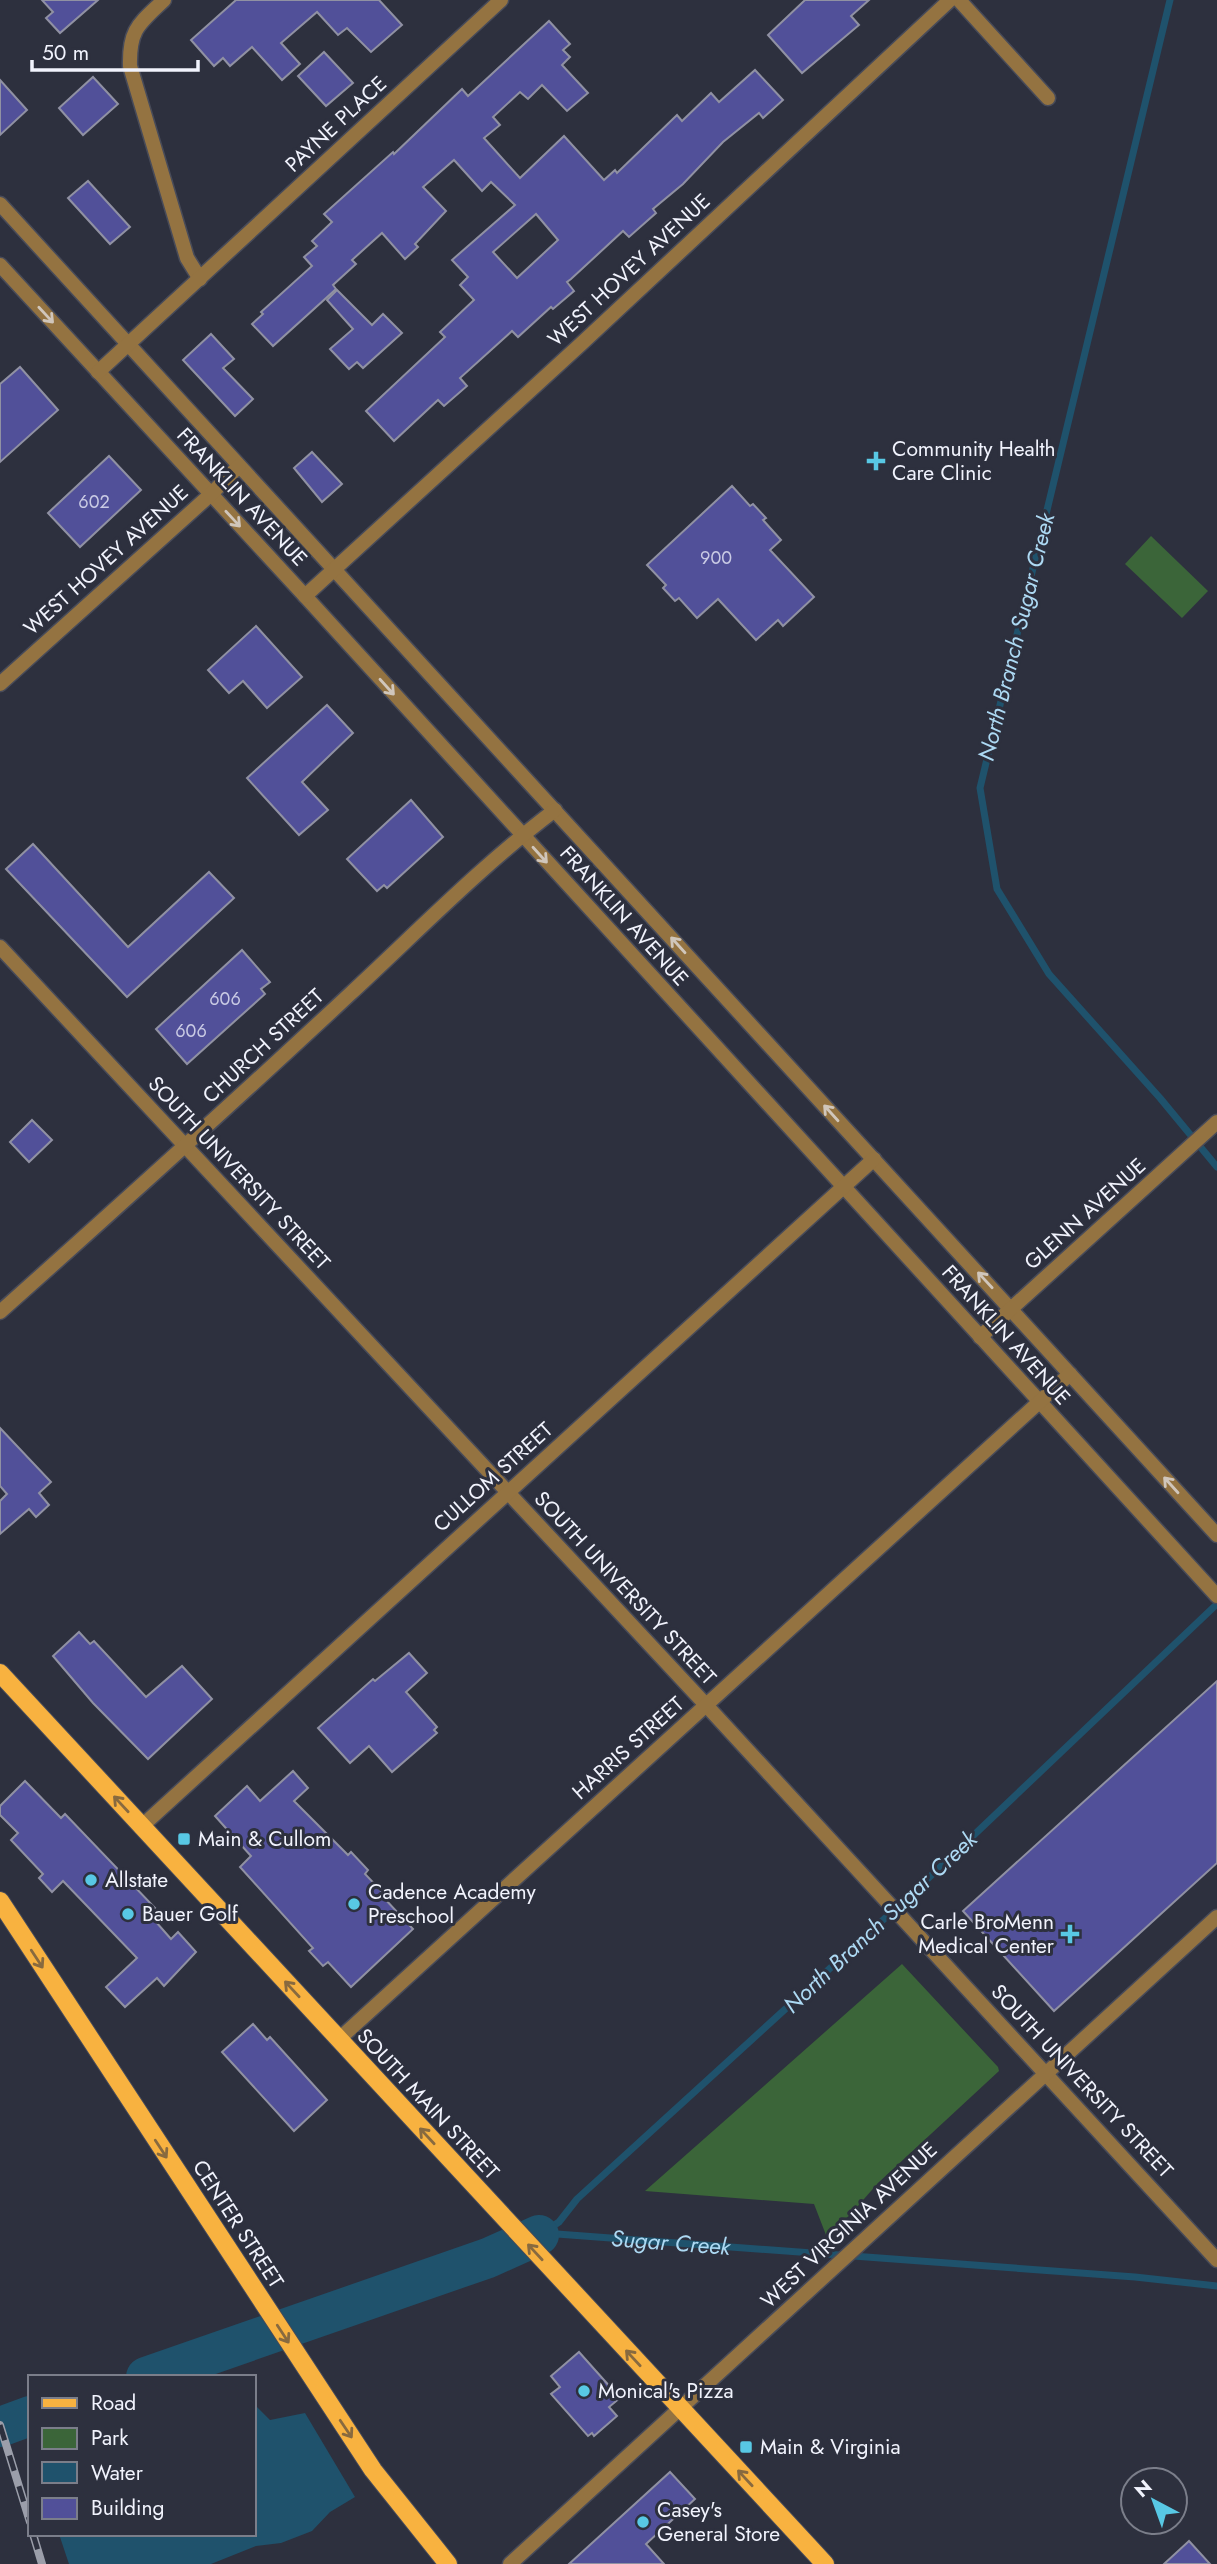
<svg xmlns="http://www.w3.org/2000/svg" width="1217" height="2564" font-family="Jost,sans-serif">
	<rect width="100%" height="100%" fill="#2d303e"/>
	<!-- green -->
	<g fill="#3b6539">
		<polygon points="1151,536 1208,591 1182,618 1125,564"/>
		<polygon points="902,1964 998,2067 999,2071 878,2183 850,2215 826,2235 814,2204 645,2191"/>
	</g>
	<!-- water -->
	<polygon fill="#1f526c" points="256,2406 270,2420 305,2413 355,2497 330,2512 312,2531 281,2543 256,2546 211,2564 69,2564 59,2534 254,2534 254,2407"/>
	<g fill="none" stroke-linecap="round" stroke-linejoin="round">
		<!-- stream -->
		<g stroke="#1f526c" stroke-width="7">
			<polyline points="1170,0 980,788 997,889 1049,974 1160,1098 1217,1167"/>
			<polyline points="539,2235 559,2222 577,2199 917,1889 1217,1604"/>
			<path id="s1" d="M541,2235l16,-1 578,43 82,9"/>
		</g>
		<!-- river -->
		<g stroke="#1f526c" stroke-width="40">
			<polyline points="146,2377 488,2258 539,2235"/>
			<polyline points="0,2427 30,2416"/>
		</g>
	</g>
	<!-- building -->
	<g fill="#515099" stroke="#9091a3" stroke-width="2" fill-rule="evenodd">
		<polygon points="42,0 98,0 60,33 46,18 53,12"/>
		<polygon points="236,0 379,0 402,25 371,52 347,28 338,35 317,12 281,43 300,64 282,80 252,47 230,66 223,58 214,66 191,40"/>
		<polygon points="805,0 869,0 851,16 859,25 802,73 768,35"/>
		<path d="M549,21l21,23 -7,6 7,7 -8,8 26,28 -21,18 -25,-26 -14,14 -8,-7 -27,25 7,8 -16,13 36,40 44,-42 40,44 11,-10 2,3 60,-58 5,6 29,-28 8,9 36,-32 28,30 -20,18 -4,-5 -36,29 -40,42 -30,25 3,4 -27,24 -6,-6 -52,48 -4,3 7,9 -21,18 -2,-2 -33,30 -6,-6 -52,47 7,8 -23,20 -6,-6 -44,41 -28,-30 79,-74 -5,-5 34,-32 -14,-15 8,-8 -16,-17 63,-55 -24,-23 -9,9 -28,-31 -31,27 23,24 -31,33 3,3 -13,12 -23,-26 -30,27 4,4 -23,21 3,4 -63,57 -21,-22 11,-10 -2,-2 51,-46 -8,-9 13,-11 -5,-5 20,-19 -8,-8 69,-62 1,2 68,-65 6,7zM536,214l22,26 -41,38 -24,-26z"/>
		<polygon points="324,52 353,83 326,106 298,76"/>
		<polygon points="93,77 118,104 83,135 59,108"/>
		<polygon points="0,80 27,110 0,135"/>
		<polygon points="88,181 130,227 110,244 68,198"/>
		<polygon points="337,290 372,325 383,314 402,333 363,368 357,362 349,369 330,349 353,329 327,300"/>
		<polygon points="211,334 234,359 223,368 253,399 235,416 183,360"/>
		<polygon points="20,367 58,410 0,462 0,384"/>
		<polygon points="312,452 342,484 322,502 294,468"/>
		<polygon points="109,456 141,490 80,547 48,513"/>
		<polygon points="732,486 750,506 753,504 766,518 763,520 781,540 770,550 814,597 783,626 778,620 756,640 718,599 697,618 679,598 675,601 663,588 666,585 647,565"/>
		<polygon points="256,626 302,677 267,708 243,681 229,693 208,670"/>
		<polygon points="327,705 353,733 302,782 328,810 299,835 247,778"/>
		<polygon points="411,800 443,837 387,888 384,885 377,891 347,859"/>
		<polygon points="33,844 128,947 209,872 234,898 127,997 6,869"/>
		<polygon points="242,950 270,982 261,989 265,994 187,1064 156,1029"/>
		<polygon points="32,1120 52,1140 29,1162 10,1142"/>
		<polygon points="0,1428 51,1482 39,1493 49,1505 36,1517 29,1509 0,1534 0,1501 7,1494 0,1486"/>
		<polygon points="79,1632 90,1644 94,1641 146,1697 182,1666 212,1699 148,1759 93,1703 53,1656"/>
		<polygon points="409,1653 427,1673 406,1692 437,1727 434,1730 437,1733 392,1772 369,1746 350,1763 318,1728 373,1679 375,1681"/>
		<polygon points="1217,1681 1217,1863 1054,2011 963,1911"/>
		<polygon points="293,1771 308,1788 294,1801 348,1855 351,1852 368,1870 365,1874 386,1896 384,1898 413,1929 351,1987 328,1962 323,1966 309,1951 313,1948 240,1867 251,1856 215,1816 247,1786 260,1801"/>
		<polygon points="25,1781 61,1818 65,1814 155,1908 149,1914 171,1939 178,1932 196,1952 164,1986 157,1978 125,2007 106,1987 137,1958 63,1881 52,1892 39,1878 43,1874 11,1840 18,1833 0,1815 0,1806"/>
		<polygon points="253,2024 267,2040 270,2037 327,2100 294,2131 222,2052"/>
		<polygon points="579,2352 620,2398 609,2407 617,2416 594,2436 592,2433 588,2436 551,2394 560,2387 551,2376"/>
		<polygon points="670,2472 695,2499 646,2544 664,2564 569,2564"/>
		<polygon points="1189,2541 1210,2564 1164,2564"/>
	</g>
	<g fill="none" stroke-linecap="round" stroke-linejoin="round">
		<defs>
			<g id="minor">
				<path d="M164,0c-25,24 -35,29 -34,66l57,192 13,21"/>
				<polyline points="959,0 1048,98"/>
				<polyline points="0,204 1217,1535"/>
				<polyline points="0,265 305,596 1217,1596"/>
				<polyline points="98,372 501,0"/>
				<polyline points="305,596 581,344 950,0"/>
				<polyline points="0,684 210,495 239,466"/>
				<polyline points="0,947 706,1705 1217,2260"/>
				<path d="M0,1312c118,-105 234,-210 350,-318 67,-62 131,-128 205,-184"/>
				<polyline points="980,1337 1217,1122"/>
				<polyline points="142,1826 874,1159"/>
				<polyline points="338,2040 1070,1374"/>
			</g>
			<polyline id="tertiary" points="510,2564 1217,1917"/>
			<g id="primary">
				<polyline points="0,1673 825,2564"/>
				<polyline points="0,1901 373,2470 448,2564"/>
			</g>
		</defs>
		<!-- minor casing -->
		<use href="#minor" stroke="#484b59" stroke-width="17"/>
		<!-- tertiary casing -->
		<use href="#tertiary" stroke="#484b59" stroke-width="17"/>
		<!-- primary casing -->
		<use href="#primary" stroke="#484b59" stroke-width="20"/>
		<!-- minor -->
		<use href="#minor" stroke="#947341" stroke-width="14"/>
		<!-- tertiary -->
		<use href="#tertiary" stroke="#947341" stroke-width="14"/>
		<!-- primary -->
		<use href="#primary" stroke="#f8b240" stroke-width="18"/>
		<defs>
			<g id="rail">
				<polyline points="0,2425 30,2522"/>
				<polyline points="33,2534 42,2564"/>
			</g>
		</defs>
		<!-- rail casing -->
		<use href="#rail" stroke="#9b9eaa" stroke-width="8"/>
		<!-- rail -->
		<use href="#rail" stroke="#2d303e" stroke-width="5" stroke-dasharray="16" stroke-linecap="butt"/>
	</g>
	<!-- one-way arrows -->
	<defs><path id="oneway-shaft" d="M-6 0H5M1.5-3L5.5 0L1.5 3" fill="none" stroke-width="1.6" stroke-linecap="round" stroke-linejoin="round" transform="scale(1.75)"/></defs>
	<g stroke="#d0c6bb">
		<use href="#oneway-shaft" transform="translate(46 315) rotate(47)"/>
		<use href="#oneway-shaft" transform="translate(233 519) rotate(47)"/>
		<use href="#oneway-shaft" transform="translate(387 687) rotate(48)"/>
		<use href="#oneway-shaft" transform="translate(540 855) rotate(48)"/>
		<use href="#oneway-shaft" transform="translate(678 945) rotate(-132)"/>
		<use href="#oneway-shaft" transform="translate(831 1113) rotate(-132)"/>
		<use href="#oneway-shaft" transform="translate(985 1280) rotate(-133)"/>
		<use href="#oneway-shaft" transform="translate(1171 1485) rotate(-132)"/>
	</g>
	<g stroke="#886a3f">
		<use href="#oneway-shaft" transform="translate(121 1804) rotate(-133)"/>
		<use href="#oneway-shaft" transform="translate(37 1959) rotate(57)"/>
		<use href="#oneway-shaft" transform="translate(292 1989) rotate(-133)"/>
		<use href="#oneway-shaft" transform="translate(427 2136) rotate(-133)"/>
		<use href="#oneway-shaft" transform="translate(161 2149) rotate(57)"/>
		<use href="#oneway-shaft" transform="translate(535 2252) rotate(-133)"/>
		<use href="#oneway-shaft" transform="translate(283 2334) rotate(57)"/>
		<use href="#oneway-shaft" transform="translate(633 2358) rotate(-133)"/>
		<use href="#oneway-shaft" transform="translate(346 2429) rotate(56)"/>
		<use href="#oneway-shaft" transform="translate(745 2478) rotate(-133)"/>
	</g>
	<!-- markers -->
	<g fill="#58c8e4" stroke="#2d303e" stroke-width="2.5">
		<path d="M872.5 450.5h7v7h7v7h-7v7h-7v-7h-7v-7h7z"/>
		<rect x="177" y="1832" width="14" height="14" rx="3.5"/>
		<circle cx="91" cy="1880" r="7"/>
		<circle cx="354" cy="1904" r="7"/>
		<circle cx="128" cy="1914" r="7"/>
		<path d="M1066.5 1923.5h7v7h7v7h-7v7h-7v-7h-7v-7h7z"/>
		<circle cx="584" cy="2391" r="7"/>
		<rect x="739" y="2440" width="14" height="14" rx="3.5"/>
		<circle cx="643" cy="2522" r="7"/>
	</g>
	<g text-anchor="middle" stroke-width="6" stroke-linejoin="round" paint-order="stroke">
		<!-- number labels -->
		<g font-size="18" fill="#c9cae4">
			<text x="94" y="508">602</text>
			<text x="716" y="564">900</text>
			<text x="225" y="1005">606</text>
			<text x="191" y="1037">606</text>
		</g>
		<!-- street labels -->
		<g font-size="21" fill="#f1f3fd" stroke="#2d303e">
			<text transform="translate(336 124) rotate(-43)" y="7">PAYNE PLACE</text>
			<text transform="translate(629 270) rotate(-43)" y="7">WEST HOVEY AVENUE</text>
			<text transform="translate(242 497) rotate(47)" y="7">FRANKLIN AVENUE</text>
			<text transform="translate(106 560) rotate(-42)" y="7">WEST HOVEY AVENUE</text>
			<text transform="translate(624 916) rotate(48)" y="7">FRANKLIN AVENUE</text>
			<text transform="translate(263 1046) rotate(-43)" y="7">CHURCH STREET</text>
			<text transform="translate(239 1173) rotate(47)" y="7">SOUTH UNIVERSITY STREET</text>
			<text transform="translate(1085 1214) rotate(-42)" y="7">GLENN AVENUE</text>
			<text transform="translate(1006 1335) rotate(48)" y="7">FRANKLIN AVENUE</text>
			<text transform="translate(493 1477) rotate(-42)" y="7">CULLOM STREET</text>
			<text transform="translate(625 1588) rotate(47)" y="7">SOUTH UNIVERSITY STREET</text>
			<text transform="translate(628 1748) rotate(-42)" y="7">HARRIS STREET</text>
			<text transform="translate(1082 2081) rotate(47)" y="7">SOUTH UNIVERSITY STREET</text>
			<text transform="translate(428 2104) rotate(47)" y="7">SOUTH MAIN STREET</text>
			<text transform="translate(238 2224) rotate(57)" y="7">CENTER STREET</text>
			<text transform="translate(849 2225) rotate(-43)" y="7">WEST VIRGINIA AVENUE</text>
		</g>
		<!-- poi labels -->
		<g font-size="21" fill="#f1f3fd" stroke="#2d303e" text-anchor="start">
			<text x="892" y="456">Community Health<tspan x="892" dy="24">Care Clinic</tspan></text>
			<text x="198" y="1846">Main &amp; Cullom</text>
			<text x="105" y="1887">Allstate</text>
			<text x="368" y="1899">Cadence Academy<tspan x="368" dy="24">Preschool</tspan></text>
			<text x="142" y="1921">Bauer Golf</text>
			<text x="1054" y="1929" text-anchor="end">Carle BroMenn<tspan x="1054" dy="24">Medical Center</tspan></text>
			<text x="598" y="2398">Monical's Pizza</text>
			<text x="760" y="2454">Main &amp; Virginia</text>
			<text x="657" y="2517">Casey's<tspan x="657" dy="24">General Store</tspan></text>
		</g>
		<!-- water labels -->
		<g font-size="23" font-style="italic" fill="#add9f3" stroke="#2d303e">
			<text transform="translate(1016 637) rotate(-76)" y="8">North Branch Sugar Creek</text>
			<text transform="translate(880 1922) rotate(-43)" y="8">North Branch Sugar Creek</text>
			<text dy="8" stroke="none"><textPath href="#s1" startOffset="130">Sugar Creek</textPath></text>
		</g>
	</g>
	<!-- legend -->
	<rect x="28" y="2375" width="228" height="161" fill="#2d303e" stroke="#7b7e8a" stroke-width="2"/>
	<rect x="42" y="2398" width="35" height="10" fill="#f8b240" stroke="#7b7e8a" stroke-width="2"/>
	<text x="91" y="2410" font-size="21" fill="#f1f3fd">Road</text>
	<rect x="42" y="2428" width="35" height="21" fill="#3b6539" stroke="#7b7e8a" stroke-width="2"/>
	<text x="91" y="2445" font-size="21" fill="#f1f3fd">Park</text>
	<rect x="42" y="2462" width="35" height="21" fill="#1f526c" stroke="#7b7e8a" stroke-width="2"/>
	<text x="91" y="2480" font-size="21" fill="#f1f3fd">Water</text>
	<rect x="42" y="2498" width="35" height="21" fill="#515099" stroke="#7b7e8a" stroke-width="2"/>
	<text x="91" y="2515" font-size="21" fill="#f1f3fd">Building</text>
	<!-- north arrow -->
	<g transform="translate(1154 2501) rotate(319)"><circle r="33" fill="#2d303e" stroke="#7b7e8a" stroke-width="2"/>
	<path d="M0-5L12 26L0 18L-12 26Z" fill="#58c8e4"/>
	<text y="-10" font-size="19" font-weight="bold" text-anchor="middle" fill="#f1f3fd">N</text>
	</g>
	<!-- scale -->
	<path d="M32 60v10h166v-10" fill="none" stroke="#f1f3fd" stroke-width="3.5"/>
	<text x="42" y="60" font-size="21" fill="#f1f3fd" stroke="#2d303e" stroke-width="5" paint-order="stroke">50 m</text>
</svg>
